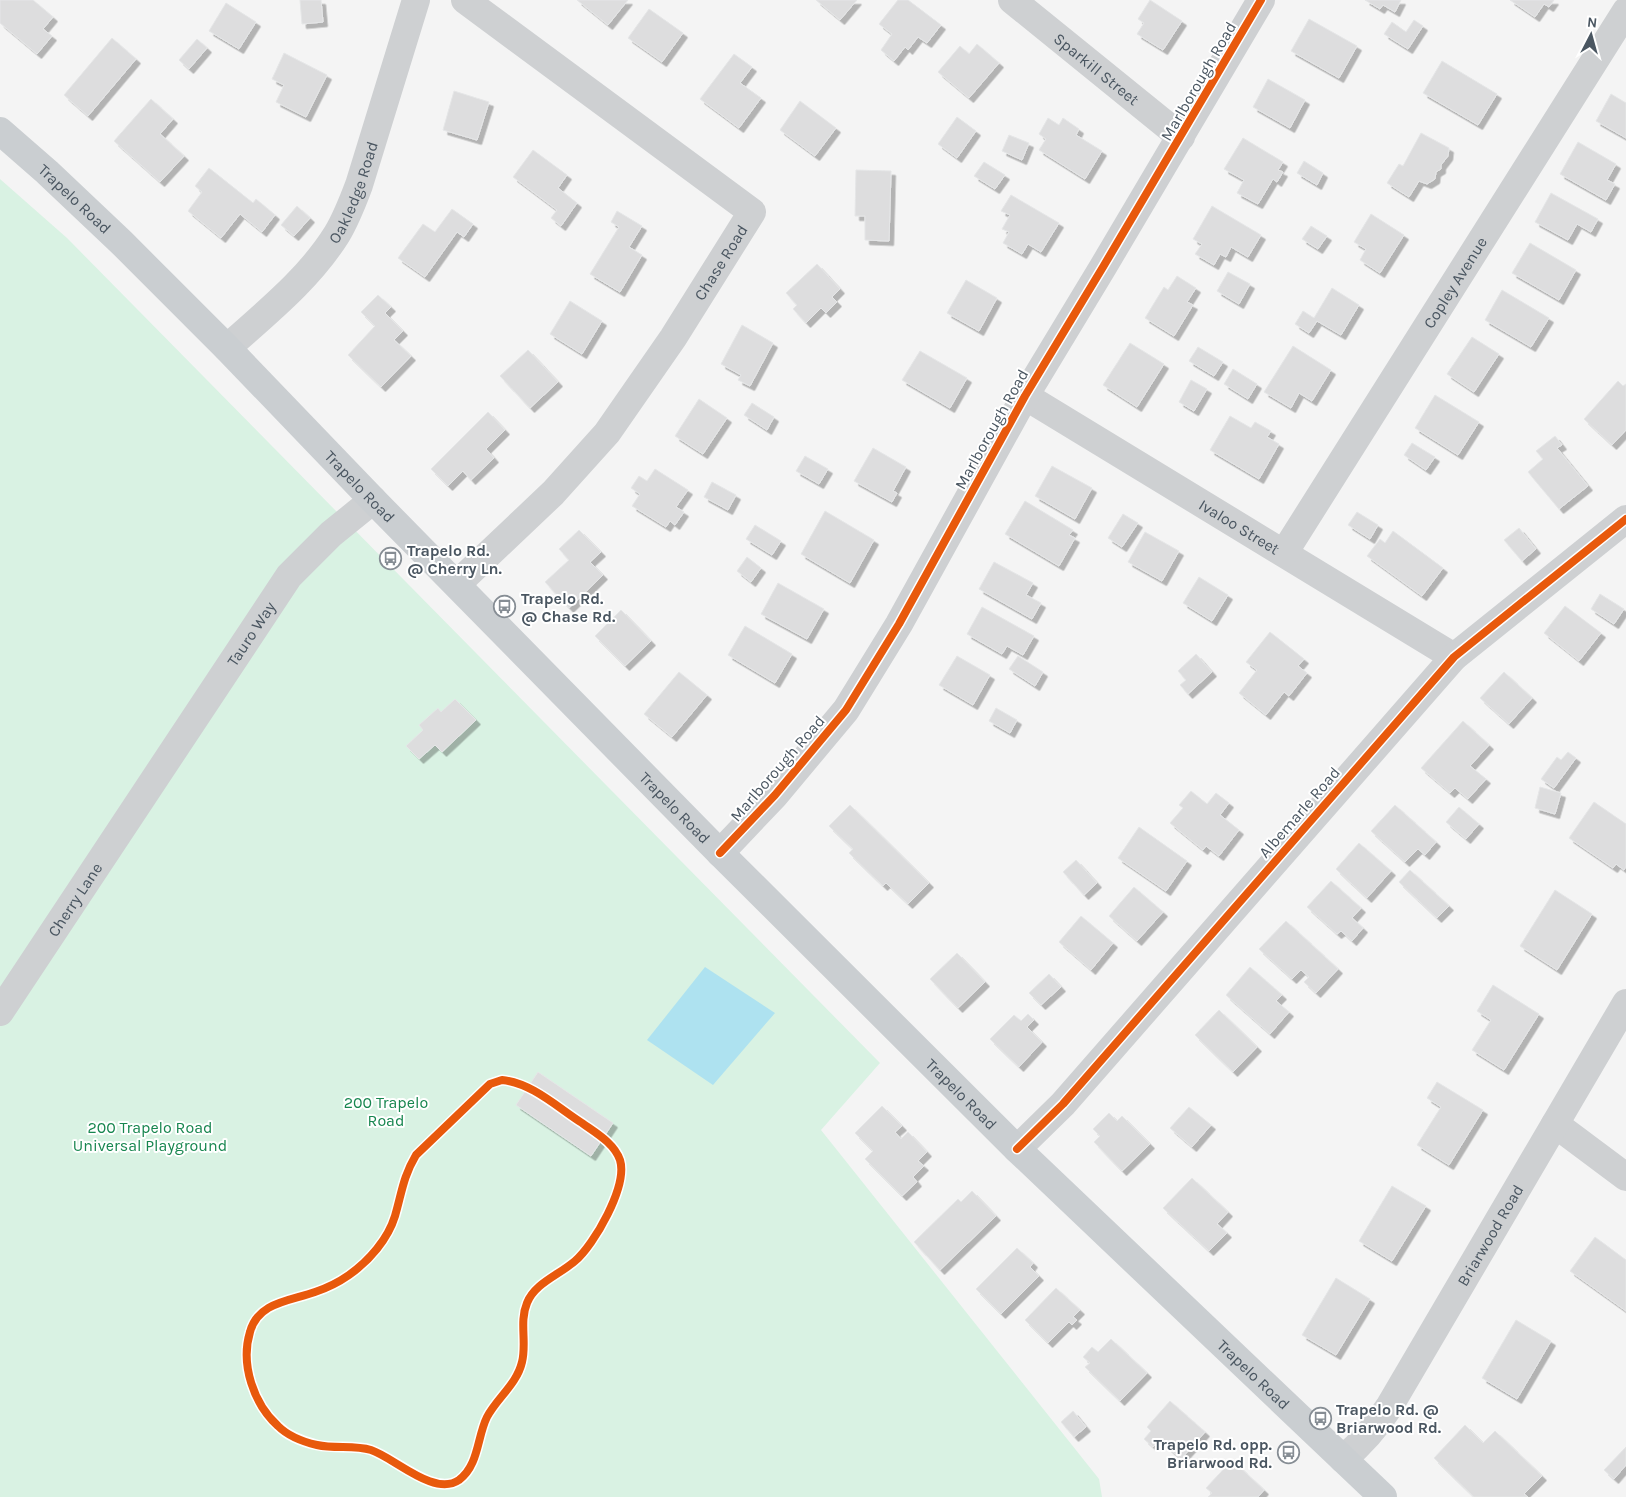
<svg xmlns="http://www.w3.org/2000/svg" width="1626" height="1497" font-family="Karla,sans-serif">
	<defs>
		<filter id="shadow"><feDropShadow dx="4.5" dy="4.5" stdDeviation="0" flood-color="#0004"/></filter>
	</defs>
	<rect width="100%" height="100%" fill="#f4f4f4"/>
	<!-- green -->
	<polygon fill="#d9f2e3" points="0,179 67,238 880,1063 821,1130 1099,1479 1102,1497 0,1497"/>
	<!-- water -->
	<polygon fill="#aee2f0" points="705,967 775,1013 713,1085 647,1040"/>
	<!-- building -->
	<g fill="#ddddde" stroke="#e5e6e7" filter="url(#shadow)">
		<polygon points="0,0 33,0 53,17 43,29 52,36 37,54 0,23"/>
		<polygon points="300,0 321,0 323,22 302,24"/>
		<polygon points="577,0 628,0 608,25"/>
		<polygon points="816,0 857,0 840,20"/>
		<polygon points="898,0 908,0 941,25 927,43 918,37 908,50 905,47 894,61 881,50 892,34 879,24"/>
		<polygon points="1150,0 1182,21 1163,50 1137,34 1144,23 1138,19"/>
		<polygon points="1365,0 1401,0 1395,12 1383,5 1380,9"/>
		<polygon points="1510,0 1554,0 1549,7 1544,4 1535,17"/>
		<polygon points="226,3 256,22 239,49 209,31"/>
		<polygon points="649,9 683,33 662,62 628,38"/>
		<polygon points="1309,19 1357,46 1339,78 1291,51"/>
		<polygon points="1414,20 1423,26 1408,49 1384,34 1392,22 1406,32"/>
		<polygon points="112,38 136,59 88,116 64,95"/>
		<polygon points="197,39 207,48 189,69 179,60"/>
		<polygon points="977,44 999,63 969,98 938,72 960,46 969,54"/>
		<polygon points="284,53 327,75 306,117 276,102 284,85 272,79"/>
		<polygon points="734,54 752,67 740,83 761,98 739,128 700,99"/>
		<polygon points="1442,61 1497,94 1478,125 1423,93"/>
		<polygon points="1268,79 1305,100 1290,128 1253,107"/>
		<polygon points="454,91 489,102 477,140 443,130"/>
		<polygon points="1611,94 1626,103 1626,138 1596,121"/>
		<polygon points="151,99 173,119 160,134 184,156 160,182 114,141"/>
		<polygon points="800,101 836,128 815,156 780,130"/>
		<polygon points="957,117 976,131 957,158 938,144"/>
		<polygon points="1048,118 1059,125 1063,118 1079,129 1076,135 1102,151 1085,179 1039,150 1046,139 1039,134"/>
		<polygon points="1421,133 1449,148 1448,156 1441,165 1441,169 1436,172 1435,179 1427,184 1419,181 1409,197 1387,183 1399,164 1403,166"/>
		<polygon points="1009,135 1029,143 1022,160 1002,151"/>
		<polygon points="1243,138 1283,162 1278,170 1283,172 1277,182 1273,179 1258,204 1237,193 1244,180 1224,169"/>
		<polygon points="1578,142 1616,164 1607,180 1615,184 1606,200 1560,174"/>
		<polygon points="533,150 567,175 558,188 577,203 561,226 551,218 557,210 513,177"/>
		<polygon points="1304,161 1323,173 1317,185 1297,173"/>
		<polygon points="984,162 1005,175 995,189 974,176"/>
		<polygon points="209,168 253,203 256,199 275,215 262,232 240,214 221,238 188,211 202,192 195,186"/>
		<polygon points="856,170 891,171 889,241 865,240 865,216 855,216"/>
		<polygon points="1551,193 1598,219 1591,232 1577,224 1568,240 1535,222"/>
		<polygon points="1011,195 1059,223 1041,252 1028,244 1022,254 1003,243 1009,232 1002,229 1010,215 1001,211"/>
		<polygon points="297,206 310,218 294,236 281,225"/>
		<polygon points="1212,206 1261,235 1248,257 1231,247 1226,257 1220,254 1214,265 1195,254 1202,244 1193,239"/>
		<polygon points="452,209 473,224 464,237 457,232 425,277 398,258 423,224 435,232"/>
		<polygon points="617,211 642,226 629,247 642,255 620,292 590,274 619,227 611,222"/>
		<polygon points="1371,214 1404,235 1380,273 1360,260 1366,249 1354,242"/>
		<polygon points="1311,226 1327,236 1318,249 1302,239"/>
		<polygon points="1530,243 1576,270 1559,300 1512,273"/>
		<polygon points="817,264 840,289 832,297 837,302 826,313 821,308 806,323 793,309 797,305 786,293"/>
		<polygon points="1228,272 1250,284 1239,304 1217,291"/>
		<polygon points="1177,276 1196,288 1187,302 1193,305 1174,336 1145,318 1164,287 1168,290"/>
		<polygon points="966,280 997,298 979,331 947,313"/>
		<polygon points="1332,288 1359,305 1341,335 1317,321 1309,333 1295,324 1303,311 1314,318"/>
		<polygon points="1502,290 1549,318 1531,347 1485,320"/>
		<polygon points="378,295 391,307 385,313 403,331 394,340 411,356 381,387 348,355 375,326 361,312"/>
		<polygon points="570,301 602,321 582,354 550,334"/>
		<polygon points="742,325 773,343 750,386 738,380 741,375 721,364"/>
		<polygon points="1472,337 1499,354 1474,392 1447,374"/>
		<polygon points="1130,343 1164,364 1137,407 1103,385"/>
		<polygon points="1293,346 1331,370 1312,401 1299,393 1291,408 1264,392"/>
		<polygon points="1198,347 1223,362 1214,376 1189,361"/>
		<polygon points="528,350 558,382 530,408 500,376"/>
		<polygon points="920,351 967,378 950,408 902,380"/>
		<polygon points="1233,369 1257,384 1248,399 1224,384"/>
		<polygon points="1191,380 1207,389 1194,411 1179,402"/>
		<polygon points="1618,381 1623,386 1626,384 1626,430 1612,445 1584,419"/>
		<polygon points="1435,395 1479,422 1458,455 1415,428"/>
		<polygon points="699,399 727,418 703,454 675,436"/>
		<polygon points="752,403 774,417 767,430 744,415"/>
		<polygon points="488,412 505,430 486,449 494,458 471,480 463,471 448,486 431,469"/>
		<polygon points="1230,416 1251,428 1255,422 1271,431 1267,437 1279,444 1259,479 1210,450"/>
		<polygon points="1555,436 1562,445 1557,448 1588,486 1559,509 1528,472 1543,459 1536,451"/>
		<polygon points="1412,443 1435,457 1426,470 1404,455"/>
		<polygon points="873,448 906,467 893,491 897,493 892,502 854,481"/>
		<polygon points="805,456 828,469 819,484 796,471"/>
		<polygon points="1052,466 1092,488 1075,519 1035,496"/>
		<polygon points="655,469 688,490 676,507 684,512 675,525 670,521 666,527 632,506 640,494 631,488 639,476 647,481"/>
		<polygon points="712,482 736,495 728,510 704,497"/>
		<polygon points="1025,501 1073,530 1069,535 1075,538 1059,566 1005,534"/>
		<polygon points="825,511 874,540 850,583 801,554"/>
		<polygon points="1357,512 1378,525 1370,539 1348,525"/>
		<polygon points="1123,514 1138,523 1122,547 1108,538"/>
		<polygon points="755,525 781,541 772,555 746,539"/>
		<polygon points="1519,528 1536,549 1522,561 1504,540"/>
		<polygon points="579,530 601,552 590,562 603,575 569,608 545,582 569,560 559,549"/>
		<polygon points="1393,531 1443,568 1422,596 1367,556 1380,539 1385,543"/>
		<polygon points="1145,532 1179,551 1162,581 1128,562"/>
		<polygon points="747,557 761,568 751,582 737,571"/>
		<polygon points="994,562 1033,583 1026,595 1041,603 1032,619 979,589"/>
		<polygon points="1199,577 1228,595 1212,621 1183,603"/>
		<polygon points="778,583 824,609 807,639 761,614"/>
		<polygon points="1600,594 1624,609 1614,624 1591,609"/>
		<polygon points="1565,606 1601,633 1579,661 1544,633"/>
		<polygon points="982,607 1034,636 1023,655 1007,646 1002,654 967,634"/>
		<polygon points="621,610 651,641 625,666 595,636"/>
		<polygon points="745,626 792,654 775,683 728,655"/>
		<polygon points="1270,632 1304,659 1298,666 1307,673 1289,696 1284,692 1266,715 1239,693 1257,670 1246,662"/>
		<polygon points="1196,654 1212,672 1188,694 1180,685 1186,680 1178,671"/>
		<polygon points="957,656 990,675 973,705 939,685"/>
		<polygon points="1018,656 1043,672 1035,686 1009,669"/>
		<polygon points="679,672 707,695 672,737 644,714"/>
		<polygon points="1504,672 1532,698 1509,724 1480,698"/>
		<polygon points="455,699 476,720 442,752 435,745 419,759 406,746 423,730 419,725 438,708 441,712"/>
		<polygon points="996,708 1017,720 1010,733 989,721"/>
		<polygon points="1463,721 1489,745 1470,766 1486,779 1468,799 1455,788 1450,793 1421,768"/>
		<polygon points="1568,752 1576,758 1554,788 1541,779 1557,757 1561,760"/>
		<polygon points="1540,787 1561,793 1555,814 1535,808"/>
		<polygon points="1191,791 1207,804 1216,793 1229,803 1220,815 1239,830 1219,856 1206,846 1203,850 1170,823 1183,808 1179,805"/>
		<polygon points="1594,802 1626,824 1626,866 1624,870 1616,864 1613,868 1569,838"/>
		<polygon points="850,805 929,883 908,904 886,883 883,886 849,853 853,849 829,826"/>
		<polygon points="1395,805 1436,842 1425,855 1418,849 1405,862 1371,831"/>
		<polygon points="1459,807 1479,824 1466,839 1446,822"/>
		<polygon points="1139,827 1187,861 1166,891 1118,858"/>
		<polygon points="1359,843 1391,871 1367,898 1336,869"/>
		<polygon points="1076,860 1097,883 1084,895 1063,872"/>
		<polygon points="1410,870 1449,906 1437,918 1399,882"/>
		<polygon points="1331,881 1361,908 1352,918 1363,928 1352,941 1341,931 1337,934 1307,907"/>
		<polygon points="1134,887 1163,912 1137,941 1109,916"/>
		<polygon points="1555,890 1592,914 1557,970 1520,946"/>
		<polygon points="1081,916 1113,943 1091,970 1059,942"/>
		<polygon points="1286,921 1338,969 1316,993 1304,982 1309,977 1301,970 1292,979 1259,949"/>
		<polygon points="957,953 985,982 958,1008 930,979"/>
		<polygon points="1250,967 1282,995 1276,1001 1289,1012 1270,1034 1226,995"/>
		<polygon points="1049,974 1061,987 1041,1005 1029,993"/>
		<polygon points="1493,985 1539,1014 1504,1070 1472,1050 1491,1020 1477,1011"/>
		<polygon points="1219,1010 1257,1047 1233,1072 1195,1035"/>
		<polygon points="1028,1014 1034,1020 1027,1027 1042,1042 1019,1067 990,1039 1014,1015 1021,1021"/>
		<polygon points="538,1072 613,1123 591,1156 516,1105"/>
		<polygon points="1437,1082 1483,1110 1449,1165 1417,1145 1441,1107 1427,1098"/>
		<polygon points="882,1106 902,1126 895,1132 901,1139 908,1132 927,1152 918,1161 924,1166 913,1177 917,1182 902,1196 865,1159 873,1151 855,1133"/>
		<polygon points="1189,1107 1211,1125 1192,1147 1170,1128"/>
		<polygon points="1109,1113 1117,1121 1122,1116 1150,1144 1122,1171 1094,1142 1100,1136 1093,1129"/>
		<polygon points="1192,1178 1228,1212 1217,1224 1227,1233 1209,1251 1163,1208"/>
		<polygon points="1392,1186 1426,1206 1392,1261 1359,1241"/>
		<polygon points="972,1191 996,1216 940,1270 914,1242 958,1199 961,1202"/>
		<polygon points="1595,1237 1626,1260 1626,1311 1570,1271"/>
		<polygon points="1017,1248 1033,1263 1030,1267 1039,1276 1001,1314 976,1289"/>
		<polygon points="1336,1278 1370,1299 1336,1355 1302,1335"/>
		<polygon points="1056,1288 1080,1310 1073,1317 1077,1320 1072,1325 1069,1322 1048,1343 1025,1320"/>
		<polygon points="1516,1320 1551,1341 1517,1399 1482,1378"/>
		<polygon points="1111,1339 1147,1373 1120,1401 1085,1367 1090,1363 1083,1357 1092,1347 1098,1352"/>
		<polygon points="1170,1401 1205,1432 1181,1459 1159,1440 1153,1447 1144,1439 1151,1431 1147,1427"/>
		<polygon points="1073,1411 1086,1427 1074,1437 1061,1422"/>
		<polygon points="1465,1425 1483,1443 1495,1431 1542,1476 1524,1494 1528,1497 1474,1497 1434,1458"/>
		<polygon points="1626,1447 1626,1465 1614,1479 1604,1470"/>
		<polygon points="1232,1460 1264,1490 1258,1497 1208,1497 1212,1493 1206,1488"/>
	</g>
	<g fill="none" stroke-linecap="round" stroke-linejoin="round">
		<!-- minor -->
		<g stroke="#ced0d2" stroke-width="28">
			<path id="s1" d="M1012,0l169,137"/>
			<path id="s2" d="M227,348c39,-35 82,-69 110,-114 9,-15 16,-33 22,-49l57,-185"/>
			<path id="s3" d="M1025,396l429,261"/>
			<path id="s4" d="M1284,553l342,-542"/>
			<path id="s5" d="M457,584l96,-91 54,-60 66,-95 79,-126 -287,-212"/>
			<polyline points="720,853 775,795 846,710 899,624 1025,396 1103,267 1261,0"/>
			<path id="s6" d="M0,1012l289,-436 42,-42 42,-34"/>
			<polyline points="1555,1124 1626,1177"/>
			<polyline points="1017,1149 1063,1104 1454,657 1626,519"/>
			<path id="s7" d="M1343,1459c18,-15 33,-32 46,-52l237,-404"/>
		</g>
		<!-- major -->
		<path stroke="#caced1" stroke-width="28" id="s8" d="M0,131l47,41 74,70 106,106 146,152 347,353 297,296 366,348"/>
		<defs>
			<g id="cycleway">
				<polyline points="720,853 775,795 846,710 899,624 1025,396 1103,267 1261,0"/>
				<path d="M502,1080c30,3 55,27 80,43 14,10 32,20 38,37 8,26 -26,85 -45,101 -16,14 -40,22 -48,42 -8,19 0,40 -5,59 -5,22 -25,36 -35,55 -10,20 -8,48 -28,63 -25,17 -64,-22 -88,-30 -17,-5 -36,-1 -54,-5 -13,-3 -29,-9 -39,-19 -24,-22 -38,-61 -28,-94 8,-30 40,-31 65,-40 12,-4 24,-10 34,-17 20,-14 39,-36 46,-59 7,-24 8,-39 21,-61l74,-71z"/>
				<polyline points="1017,1149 1063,1104 1454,657 1626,519"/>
			</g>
		</defs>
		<!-- cycleway casing -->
		<use href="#cycleway" stroke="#fff" stroke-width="11"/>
		<!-- cycleway -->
		<use href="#cycleway" stroke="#e8590c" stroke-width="8"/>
	</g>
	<!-- icons -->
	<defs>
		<symbol id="bus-ring" viewBox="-11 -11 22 22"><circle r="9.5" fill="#fff" stroke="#868d94" stroke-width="1.5"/><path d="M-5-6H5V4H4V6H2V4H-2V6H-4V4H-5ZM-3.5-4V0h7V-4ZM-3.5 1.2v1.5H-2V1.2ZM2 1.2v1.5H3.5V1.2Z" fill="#868d94"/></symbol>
	</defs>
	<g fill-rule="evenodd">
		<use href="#bus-ring" x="378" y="546" width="25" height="25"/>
		<use href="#bus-ring" x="492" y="594" width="25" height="25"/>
		<use href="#bus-ring" x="1308" y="1406" width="25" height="25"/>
		<use href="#bus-ring" x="1276" y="1440" width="25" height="25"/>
	</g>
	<g text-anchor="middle" stroke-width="4" stroke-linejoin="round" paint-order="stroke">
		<!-- street labels -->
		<g font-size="16" fill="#4a5661" stroke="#fff">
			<text dy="6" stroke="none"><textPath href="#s1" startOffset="109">Sparkill Street</textPath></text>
			<text transform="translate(1198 81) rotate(-60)" y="6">Marlborough Road</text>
			<text dy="6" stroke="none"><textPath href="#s2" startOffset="204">Oakledge Road</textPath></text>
			<text dy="6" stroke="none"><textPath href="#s8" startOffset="101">Trapelo Road</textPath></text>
			<text dy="6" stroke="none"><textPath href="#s5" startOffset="418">Chase Road</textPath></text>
			<text dy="6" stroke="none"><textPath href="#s4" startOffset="320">Copley Avenue</textPath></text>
			<text transform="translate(991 429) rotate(-61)" y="6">Marlborough Road</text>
			<text dy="6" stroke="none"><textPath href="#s8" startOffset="506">Trapelo Road</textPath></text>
			<text dy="6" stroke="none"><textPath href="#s3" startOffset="251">Ivaloo Street</textPath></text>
			<text dy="6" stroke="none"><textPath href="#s6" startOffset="454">Tauro Way</textPath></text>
			<text transform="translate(777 768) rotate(-49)" y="6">Marlborough Road</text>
			<text dy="6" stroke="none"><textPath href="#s8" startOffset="956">Trapelo Road</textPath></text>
			<text transform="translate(1299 812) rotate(-49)" y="6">Albemarle Road</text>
			<text dy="6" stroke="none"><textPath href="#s6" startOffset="135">Cherry Lane</textPath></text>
			<text dy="6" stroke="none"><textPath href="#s8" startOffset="1361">Trapelo Road</textPath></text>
			<text dy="6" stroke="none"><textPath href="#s7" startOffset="269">Briarwood Road</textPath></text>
			<text dy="6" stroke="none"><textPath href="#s8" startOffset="1766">Trapelo Road</textPath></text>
		</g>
		<!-- poi labels -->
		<g font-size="16" font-weight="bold" fill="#4a5661" stroke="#fff" text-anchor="start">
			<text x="407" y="556">Trapelo Rd.<tspan x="407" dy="18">@ Cherry Ln.</tspan></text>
			<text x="521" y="604">Trapelo Rd.<tspan x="521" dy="18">@ Chase Rd.</tspan></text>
			<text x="1336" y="1415">Trapelo Rd. @<tspan x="1336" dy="18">Briarwood Rd.</tspan></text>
			<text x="1272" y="1450" text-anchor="end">Trapelo Rd. opp.<tspan x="1272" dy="18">Briarwood Rd.</tspan></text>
		</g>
		<!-- park labels -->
		<g font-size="16" fill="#17864f" stroke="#fff">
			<text x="386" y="1108">200 Trapelo<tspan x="386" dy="18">Road</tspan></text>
			<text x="150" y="1133">200 Trapelo Road<tspan x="150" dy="18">Universal Playground</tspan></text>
		</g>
	</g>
	<!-- north arrow -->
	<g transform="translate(1591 35) rotate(6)" stroke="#ffffff" stroke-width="4" paint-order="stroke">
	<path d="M0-4L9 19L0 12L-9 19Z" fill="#4a5661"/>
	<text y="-8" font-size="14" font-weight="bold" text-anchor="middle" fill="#4a5661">N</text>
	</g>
</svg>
